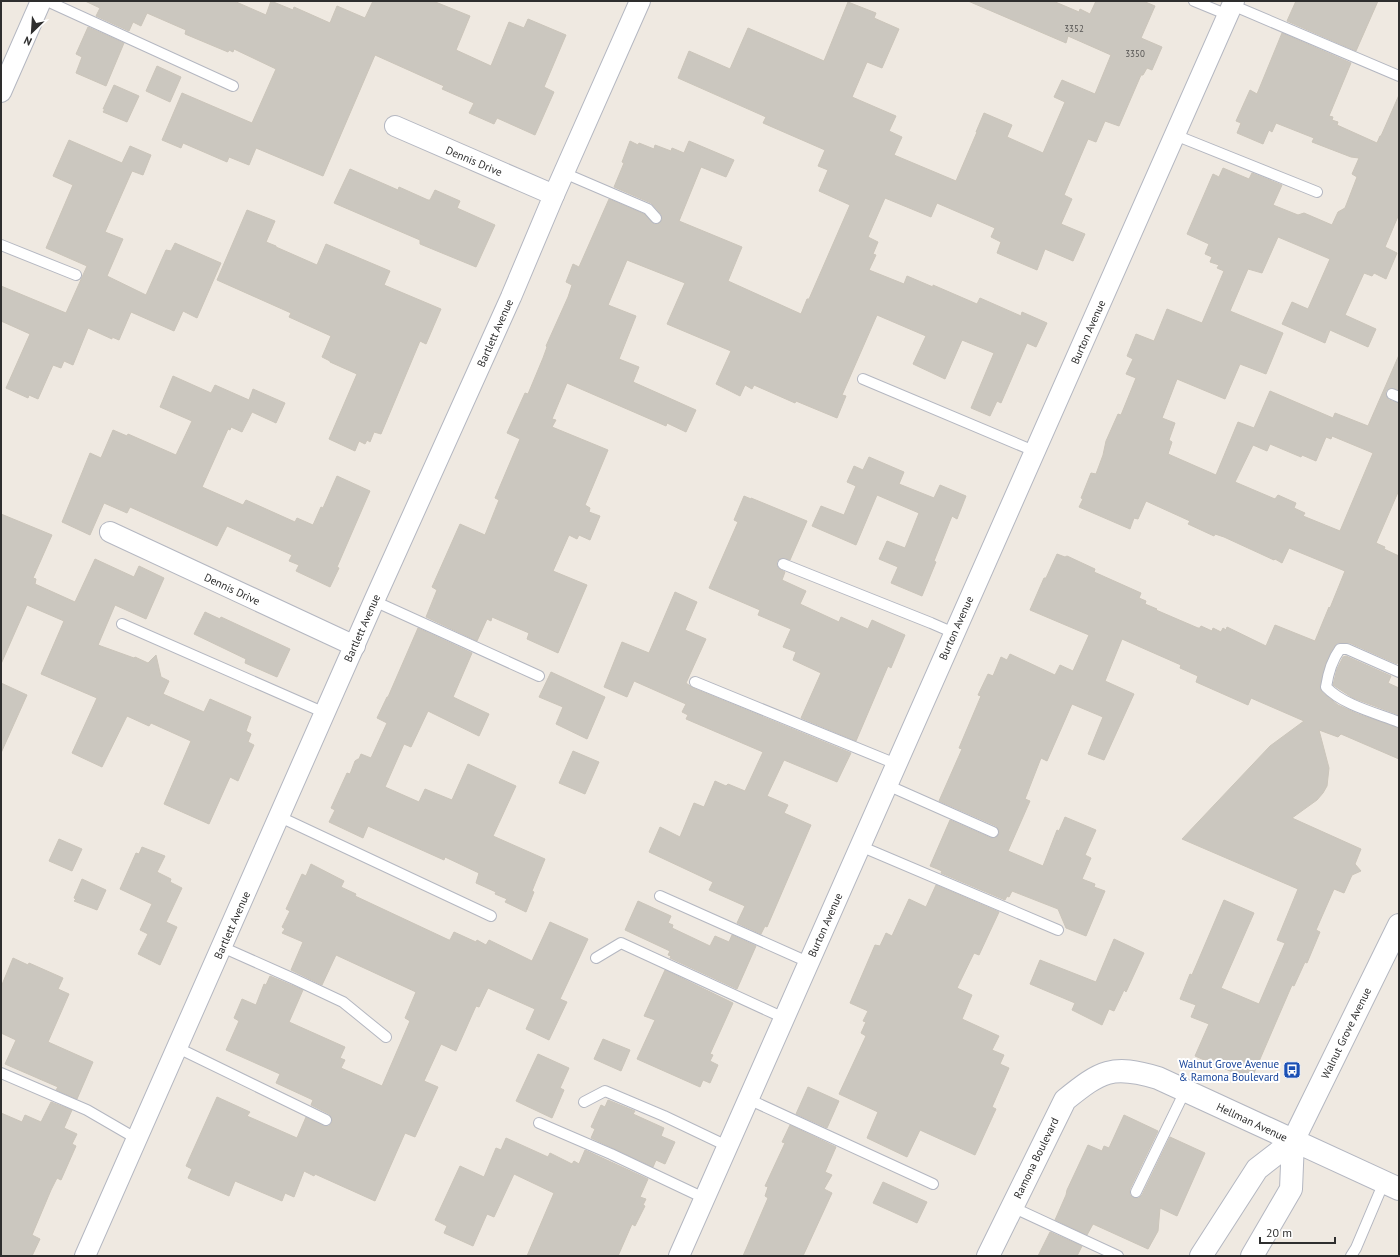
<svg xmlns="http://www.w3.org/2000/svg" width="1400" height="1257" font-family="'PT Sans',sans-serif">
	<rect width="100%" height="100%" fill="#efe9e1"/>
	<!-- building -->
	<g fill="#cbc7bf" stroke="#cbc5ba" fill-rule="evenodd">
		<polygon points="85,1 234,1 266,15 271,1 293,10 294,7 330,23 337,6 365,18 373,1 433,1 470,16 456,50 491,66 509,22 524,28 528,19 566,35 544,87 554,92 535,135 497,118 494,124 469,113 474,103 442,89 444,86 375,55 323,176 256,148 249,165 229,157 227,162 183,143 181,148 162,140 182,93 252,123 276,69 234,49 233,52 229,50 228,52 185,34 186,30 147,13 141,26 133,22 129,31 96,16 100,8"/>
		<polygon points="968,1 1053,1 1079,12 1080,9 1090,14 1096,1 1143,1 1155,6 1141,38 1162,47 1152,70 1147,68 1143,75 1141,75 1119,126 1105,121 1096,142 1088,139 1064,195 1072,199 1061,224 1085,234 1073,261 1045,249 1037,270 997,253 1001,242 991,237 995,228 937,203 931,217 885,198 868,237 878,242 873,254 876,255 869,270 904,284 907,276 933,287 933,285 977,304 980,298 1021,316 1022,312 1047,323 1036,347 1027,343 1001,403 997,401 990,416 971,408 994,353 962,340 945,379 913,364 926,336 877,315 842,395 846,396 837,418 796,401 795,403 754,385 752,389 745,385 740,396 716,384 731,351 667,324 685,283 627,260 608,305 636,316 619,359 639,367 633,382 696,410 686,432 667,423 666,426 567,383 552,419 556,420 552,427 608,450 585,505 590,508 589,512 600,516 590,540 579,535 577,539 569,535 553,571 587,585 558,653 527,639 529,633 492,617 491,621 487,619 477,641 426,617 437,590 432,587 460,524 485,535 499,500 495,498 520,439 507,433 525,393 528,394 543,358 547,347 546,346 568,297 572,285 566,282 573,264 579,267 609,199 644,214 654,224 658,224 662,220 661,214 651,203 614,187 624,163 622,162 630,141 638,145 639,143 654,149 655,145 671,151 672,148 684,153 689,141 734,160 726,177 701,167 679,221 742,247 728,281 801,314 807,299 809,299 850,205 819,191 828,170 818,166 825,150 763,123 766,117 678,78 689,51 730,69 748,28 824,61 848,2 876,13 874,18 899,29 882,68 867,62 852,97 896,116 889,131 902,137 894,155 956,181 977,132 976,132 984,113 1012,125 1007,137 1043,153 1065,102 1054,97 1062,80 1095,94 1111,55 1068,36 1066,43"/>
		<polygon points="1296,1 1378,1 1356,51 1287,21"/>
		<polygon points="88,27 124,43 106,86 76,73 82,57 76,54"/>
		<path d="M1282,33l69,30 -22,53 4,1 -1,3 6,2 -1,3 40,18 3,-7h1l18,-41v119l-14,33 12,6 -11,26 -12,-6 -2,3 -8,-3 -19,42 31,14 -8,18 -38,-17 -5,13 -43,-19 10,-22 16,7 22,-50 -52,-22 -16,36 -14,-4 -18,42 53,22 -17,41 -26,-10 -15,35 -48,-20 -15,39 13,5 -6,17 3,2 -4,12 48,21 22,-53 16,6 16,-37 63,27 2,-5 33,13 31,-71v35l-8,-2 -5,3v3l3,6 10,3v87l-23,53 9,4 -1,2 15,7v102l-2,6 -47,-21h-13l-5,7 -5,10 -7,26 2,6 16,13 20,9 41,14v31l-58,-25 -3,3 -19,-7 10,38 -2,18 -4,7 -6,7 -25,18 69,31 -6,15 6,7 -9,4 -8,18 -10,-4 -18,41 4,2 -13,31 -2,-1 -11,24 -2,-1 -41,95 -56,-24 14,-32 -18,-7 5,-12 -16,-6 10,-25 2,1 32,-75 30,13 -33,75 38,16 26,-61 -8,-3 21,-51 -116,-50 88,-93 34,-25 -53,-23 -3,7 -52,-23 2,-6 -18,-8 1,-3 -59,-26 -17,42 29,13 -30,66 -16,-6 15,-37 -31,-13 -25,57 -6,-3 -16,41 5,2 -22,50 35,15 14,-36 2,1 6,-14 31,13 -11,25 6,3 -9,21 13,5 -1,3 11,4 -19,45 -20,-8 -8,-19 -46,-18 -3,6 -2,-1 -2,4 -64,-27 1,-2 -12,-5 20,-46 41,18 5,-1 3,-3 -1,-5 -2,-3 -57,-25 23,-52 -3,-1 22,-52 -3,-1 10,-21 5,2 8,-19 6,3 3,-6 45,21 5,-10 13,6 16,-36 -59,-25 14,-32h2l11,-24 8,3 2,-1 28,13 -1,3 47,21 -2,5 7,3 -1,3 12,5 -1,1 42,18h2l1,-2 11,5 1,-3 8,4 2,-4 3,2 1,-3 39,19 9,-21 40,16 14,-34 1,1 15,-37 -56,-23 -7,15 -7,-4 -1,1 -50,-23 -9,-3 -1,2 -26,-12 2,-3 -44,-20 -8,18 -4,-1 -4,11 -51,-22 4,-8 -2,-1 10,-25 5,1 7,-19 3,-14 12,-27 3,1 15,-37 -10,-4 7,-15 -6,-3 9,-22 18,7 13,-32 35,14 22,-52 -7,-3 2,-3 -9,-3 2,-5 -7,-3 4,-10 -22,-10 26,-60 6,3 4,-9 26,11 3,-6 30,12 -9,20 25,10 6,-2 28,12 6,-13 7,-4 12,-31 -5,-3 7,-16 -8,-1 -39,-15 2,-4 -38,-15 -4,9 -3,-2 -6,14 -26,-11 4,-10 -5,-2 14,-31 7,4zM1332,436l41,17 -33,78 -37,-15 2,-3 -11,-5 2,-5 -18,-8 -3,4 -40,-17 18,-37 14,6 3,-7 31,13 1,-2 14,6 10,-24 5,2z"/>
		<polygon points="157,66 181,77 170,102 146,91"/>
		<polygon points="114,85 139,96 127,122 103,112 105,109 103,109"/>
		<polygon points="69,140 122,163 130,146 151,155 143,175 132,171 105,232 123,239 107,276 146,295 166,250 171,251 175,243 221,263 197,318 183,311 174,331 131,312 119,340 112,337 112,339 88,328 73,365 64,361 61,368 53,365 38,399 29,395 28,398 6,388 30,334 1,321 1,286 66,313 87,266 46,248 73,185 53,176"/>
		<polygon points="350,169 398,190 399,187 428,200 430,200 435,190 460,201 457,208 495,225 476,267 420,244 420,240 334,203"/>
		<polygon points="247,210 275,221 266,242 276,246 276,247 317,265 326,244 390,271 384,285 441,309 426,344 420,341 381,434 374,432 370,442 367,440 365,444 359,441 355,451 329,439 357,374 330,362 330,361 322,357 331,336 289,317 291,313 217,280"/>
		<polygon points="173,376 211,393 215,385 249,400 253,389 285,403 276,423 252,412 242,432 231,427 230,430 228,429 202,487 243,505 246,500 295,522 297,518 313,525 321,507 323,508 337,476 370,491 337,567 339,568 330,587 296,571 299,565 289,561 292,555 227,526 217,546 130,507 127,513 104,503 90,535 62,522 90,453 101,458 113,430 127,436 128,434 176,455 192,421 160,407"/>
		<polygon points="869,457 904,472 899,484 934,498 940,485 966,496 957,519 952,516 934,561 936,562 922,596 891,583 898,567 879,559 887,541 905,548 919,513 877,495 856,545 812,526 821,506 844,515 856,486 847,482 854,466 863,470"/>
		<polygon points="744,496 751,499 751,498 807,521 790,560 782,558 777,561 777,565 778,568 785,572 782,580 806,591 800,604 839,622 841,617 868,629 872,620 905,635 891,668 888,666 856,741 801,718 821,673 793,660 796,652 783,647 791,629 758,615 760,610 709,588 738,522 734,520"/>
		<polygon points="1,514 52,535 33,578 36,579 35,584 75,602 95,559 134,577 139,566 164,578 146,619 115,605 98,645 134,658 135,657 148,663 156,655 161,677 169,681 163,694 204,712 210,699 251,717 246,731 251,734 248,742 254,745 238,781 230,777 209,824 164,804 191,741 151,723 149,726 127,716 102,767 72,753 97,698 41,674 64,621 27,605 1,664"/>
		<polygon points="675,592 697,602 685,630 706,639 686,683 693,688 851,753 837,782 784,760 767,796 788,805 784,813 811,825 767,927 765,926 761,934 737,923 745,906 709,890 713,882 649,852 660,827 680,837 694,803 704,807 715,781 726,786 728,784 745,791 763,752 686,719 688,715 682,712 686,704 634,681 627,697 604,687 622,642 649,653"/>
		<polygon points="205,612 220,619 221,617 290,649 277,677 245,663 246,659 194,634"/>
		<polygon points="418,628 472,653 453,697 489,714 479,736 428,711 411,747 404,744 385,787 419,802 425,789 452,800 468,764 516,786 493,836 545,859 536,881 532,891 534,892 526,912 505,902 507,899 495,894 496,892 476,883 479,873 445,857 444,860 368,826 363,838 329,822 335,810 331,808 347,773 350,774 355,761 358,759 359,759 361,754 371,758 387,723 377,718 387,697 388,697"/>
		<polygon points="1343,657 1346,656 1391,676 1388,683 1399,688 1399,715 1353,698 1333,685 1337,669"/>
		<polygon points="551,672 605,697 587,739 556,724 563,707 539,697"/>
		<polygon points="1,683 27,695 1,753"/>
		<polygon points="573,751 599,762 585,794 559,783"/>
		<polygon points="59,839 82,849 72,871 49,861"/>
		<polygon points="142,847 165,856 157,872 171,879 170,882 182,888 166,922 177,927 160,965 138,954 148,934 140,930 152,904 120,889 136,853 139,854"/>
		<polygon points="311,864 344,881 341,887 356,894 355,896 449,940 450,940 454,932 476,942 477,940 486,945 489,940 532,961 550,922 588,939 560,999 567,1002 549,1040 526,1029 535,1009 488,988 479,1007 476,1006 456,1051 441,1044 424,1081 438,1087 415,1137 405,1133 375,1201 315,1174 314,1176 304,1171 294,1197 285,1193 282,1201 235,1181 229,1196 188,1178 192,1169 186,1166 217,1097 250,1112 247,1116 297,1138 306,1117 324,1126 329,1126 332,1122 332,1119 329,1114 311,1105 313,1100 276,1083 280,1074 226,1050 239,1021 234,1018 242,999 256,1005 264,984 266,985 270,976 303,990 289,1022 345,1047 340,1058 345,1060 341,1068 382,1086 410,1021 405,1018 416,992 336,955 322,985 291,970 303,942 282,933 285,929 282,927 290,911 286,909 302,874 306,876"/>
		<polygon points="82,879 106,890 97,910 74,901 76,899 74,898"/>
		<polygon points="936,885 999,912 979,955 974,953 957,988 972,995 962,1019 999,1036 992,1050 1004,1055 1000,1064 1009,1068 992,1107 996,1109 975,1155 920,1130 907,1157 867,1138 878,1112 839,1094 866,1036 861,1033 866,1022 863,1021 868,1011 850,1003 875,945 880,946 886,933 892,936 909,899 926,907"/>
		<polygon points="638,901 671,916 668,923 673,925 672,928 710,946 715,936 729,942 732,935 756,946 737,989 670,958 671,956 668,955 670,951 625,930"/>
		<polygon points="1114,939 1144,953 1126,992 1124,990 1114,1011 1109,1009 1102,1025 1072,1010 1075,1003 1030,984 1040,960 1096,982"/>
		<polygon points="13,958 28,965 29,963 63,978 58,989 69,994 48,1042 93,1062 77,1099 56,1090 58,1087 5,1064 16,1040 1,1033 1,987"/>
		<polygon points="665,970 733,1003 710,1054 713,1055 710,1061 718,1065 710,1083 703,1080 700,1087 637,1059 655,1020 644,1016"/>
		<polygon points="603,1039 630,1050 621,1071 594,1059"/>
		<polygon points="538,1054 569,1068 560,1088 564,1090 552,1118 516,1101"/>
		<polygon points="808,1087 839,1101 827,1128 796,1114"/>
		<polygon points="608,1100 635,1111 633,1114 664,1128 661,1136 675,1142 665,1164 656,1160 653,1167 591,1138 595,1129 591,1127 601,1105 605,1107"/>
		<polygon points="51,1102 72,1110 64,1128 77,1134 72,1144 76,1146 61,1180 57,1178 51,1190 32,1235 40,1239 32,1256 1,1256 1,1113 22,1122 25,1115 41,1122"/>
		<polygon points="1124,1115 1158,1131 1130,1189 1130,1195 1134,1198 1139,1198 1142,1195 1170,1137 1205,1153 1177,1216 1160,1208 1158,1231 1148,1249 1093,1224 1087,1235 1055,1220 1066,1195 1067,1190 1088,1145 1102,1151 1104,1146 1109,1148"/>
		<polygon points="790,1125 836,1147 825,1172 832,1175 824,1189 832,1193 803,1256 743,1256 768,1198 765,1196 768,1187 765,1186 785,1143 782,1142"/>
		<polygon points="506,1138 548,1157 550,1153 572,1164 574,1161 579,1164 585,1150 648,1179 640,1197 646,1199 643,1205 645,1206 635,1226 632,1224 618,1256 527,1256 554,1193 514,1174 494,1217 487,1214 473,1246 444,1233 447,1226 435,1220 460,1166 484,1177 496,1148 501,1150"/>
		<polygon points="883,1182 927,1202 917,1223 873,1203"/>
		<polygon points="1050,1232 1082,1246 1077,1256 1038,1256"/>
	</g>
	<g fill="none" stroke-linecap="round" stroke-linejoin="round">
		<defs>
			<g id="service">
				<polyline points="47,1 233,86"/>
				<polyline points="1194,1 1228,15"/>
				<polyline points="1232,5 1399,76"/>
				<polyline points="1175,135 1317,192"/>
				<polyline points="564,173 648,209 656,218"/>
				<polyline points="1,245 76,275"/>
				<polyline points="863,379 1034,451"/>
				<polyline points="1392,394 1399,397"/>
				<polyline points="783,564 931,623 954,633"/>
				<polyline points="374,601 539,676"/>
				<polyline points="122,624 325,713"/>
				<path d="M1399,672l-52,-23h-7c-8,11 -12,25 -14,38 17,18 50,26 73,35"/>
				<polyline points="695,682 896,764"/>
				<polyline points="887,785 993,832"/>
				<polyline points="280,817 491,916"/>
				<polyline points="860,846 1058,930"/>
				<polyline points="660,896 808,962"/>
				<polyline points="222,947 294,979 343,1002 386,1037"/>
				<polyline points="596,958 621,943 784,1018"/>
				<polyline points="178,1048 326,1120"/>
				<polyline points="1,1073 87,1110 137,1139"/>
				<polyline points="748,1099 933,1184"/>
				<polyline points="584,1102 605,1091 664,1116 727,1146"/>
				<polyline points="539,1123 611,1154 704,1198"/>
				<polyline points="1136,1192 1185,1091"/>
				<polyline points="1012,1207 1118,1256"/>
				<polyline points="1351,1256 1356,1248 1384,1182"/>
			</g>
			<g id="minor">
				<polyline points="1,92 41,1"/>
				<polyline points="395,126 554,195"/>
				<polyline points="110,532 355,646"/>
				<polyline points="85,1256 374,601 511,297 554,195 640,1"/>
				<polyline points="679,1256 1234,1"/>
			</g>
			<path id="tertiary" d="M988,1256l77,-156c36,-29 47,-36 93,-22l241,111"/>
			<g id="secondary">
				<polyline points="1201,1256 1257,1169 1293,1141"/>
				<polyline points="1252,1256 1291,1189 1293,1141 1399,925"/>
			</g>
		</defs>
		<!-- service casing -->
		<use href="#service" stroke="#b4b7c1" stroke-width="12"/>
		<!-- minor casing -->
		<use href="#minor" stroke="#b4b7c1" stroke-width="22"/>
		<!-- tertiary casing -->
		<use href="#tertiary" stroke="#b4b7c1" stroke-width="24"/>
		<!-- secondary casing -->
		<use href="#secondary" stroke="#b4b7c1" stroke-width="24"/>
		<!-- service -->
		<use href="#service" stroke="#fff" stroke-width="10"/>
		<!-- minor -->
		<use href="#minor" stroke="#fff" stroke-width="20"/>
		<!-- tertiary -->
		<use href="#tertiary" stroke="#fff" stroke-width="22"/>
		<!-- secondary -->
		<use href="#secondary" stroke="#fff" stroke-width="22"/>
	</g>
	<!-- icons -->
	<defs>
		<symbol id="bus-square" viewBox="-11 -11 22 22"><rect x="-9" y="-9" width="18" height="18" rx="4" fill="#1a4fb4" stroke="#fff"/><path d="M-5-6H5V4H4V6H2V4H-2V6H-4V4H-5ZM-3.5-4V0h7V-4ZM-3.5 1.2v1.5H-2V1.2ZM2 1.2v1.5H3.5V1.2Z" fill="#fff"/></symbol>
	</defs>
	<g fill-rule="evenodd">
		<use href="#bus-square" x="1282" y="1060" width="20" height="20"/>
	</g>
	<g text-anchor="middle" stroke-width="4" stroke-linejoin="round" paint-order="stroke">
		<!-- number labels -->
		<g font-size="9" fill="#555452">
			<text x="1074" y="32">3352</text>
			<text x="1135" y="57">3350</text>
		</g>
		<!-- street labels -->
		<g font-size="11" fill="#2e2e2e" stroke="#fff">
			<text transform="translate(474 161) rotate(23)" y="4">Dennis Drive</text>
			<text transform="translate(1088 332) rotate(-66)" y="4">Burton Avenue</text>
			<text transform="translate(495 333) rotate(-66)" y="4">Bartlett Avenue</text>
			<text transform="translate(232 589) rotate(25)" y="4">Dennis Drive</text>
			<text transform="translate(362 628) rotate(-66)" y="4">Bartlett Avenue</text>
			<text transform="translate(956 628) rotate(-66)" y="4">Burton Avenue</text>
			<text transform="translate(232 925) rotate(-66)" y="4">Bartlett Avenue</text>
			<text transform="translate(825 925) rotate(-66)" y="4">Burton Avenue</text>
			<text transform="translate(1346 1033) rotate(-64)" y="4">Walnut Grove Avenue</text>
			<text transform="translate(1252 1122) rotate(25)" y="4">Hellman Avenue</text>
			<text transform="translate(1036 1158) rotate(-64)" y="4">Ramona Boulevard</text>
		</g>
		<!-- transit labels -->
		<g font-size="11" fill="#164399" stroke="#fff" text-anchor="end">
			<text x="1279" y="1068">Walnut Grove Avenue<tspan x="1279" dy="13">&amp; Ramona Boulevard</tspan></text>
		</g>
	</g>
	<!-- border -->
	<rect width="1400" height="1257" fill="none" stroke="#2e2e2e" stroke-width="4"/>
	<!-- north arrow -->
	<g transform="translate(32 32) rotate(205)" stroke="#ffffff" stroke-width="3" paint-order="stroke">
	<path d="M0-3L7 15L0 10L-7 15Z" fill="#2e2e2e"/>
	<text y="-6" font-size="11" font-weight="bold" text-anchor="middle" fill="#2e2e2e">N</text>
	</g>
	<!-- scale -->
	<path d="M1260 1237v6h75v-6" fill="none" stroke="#2e2e2e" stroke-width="2"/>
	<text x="1266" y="1237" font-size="12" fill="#2e2e2e" stroke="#ffffff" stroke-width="3" paint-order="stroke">20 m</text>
</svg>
